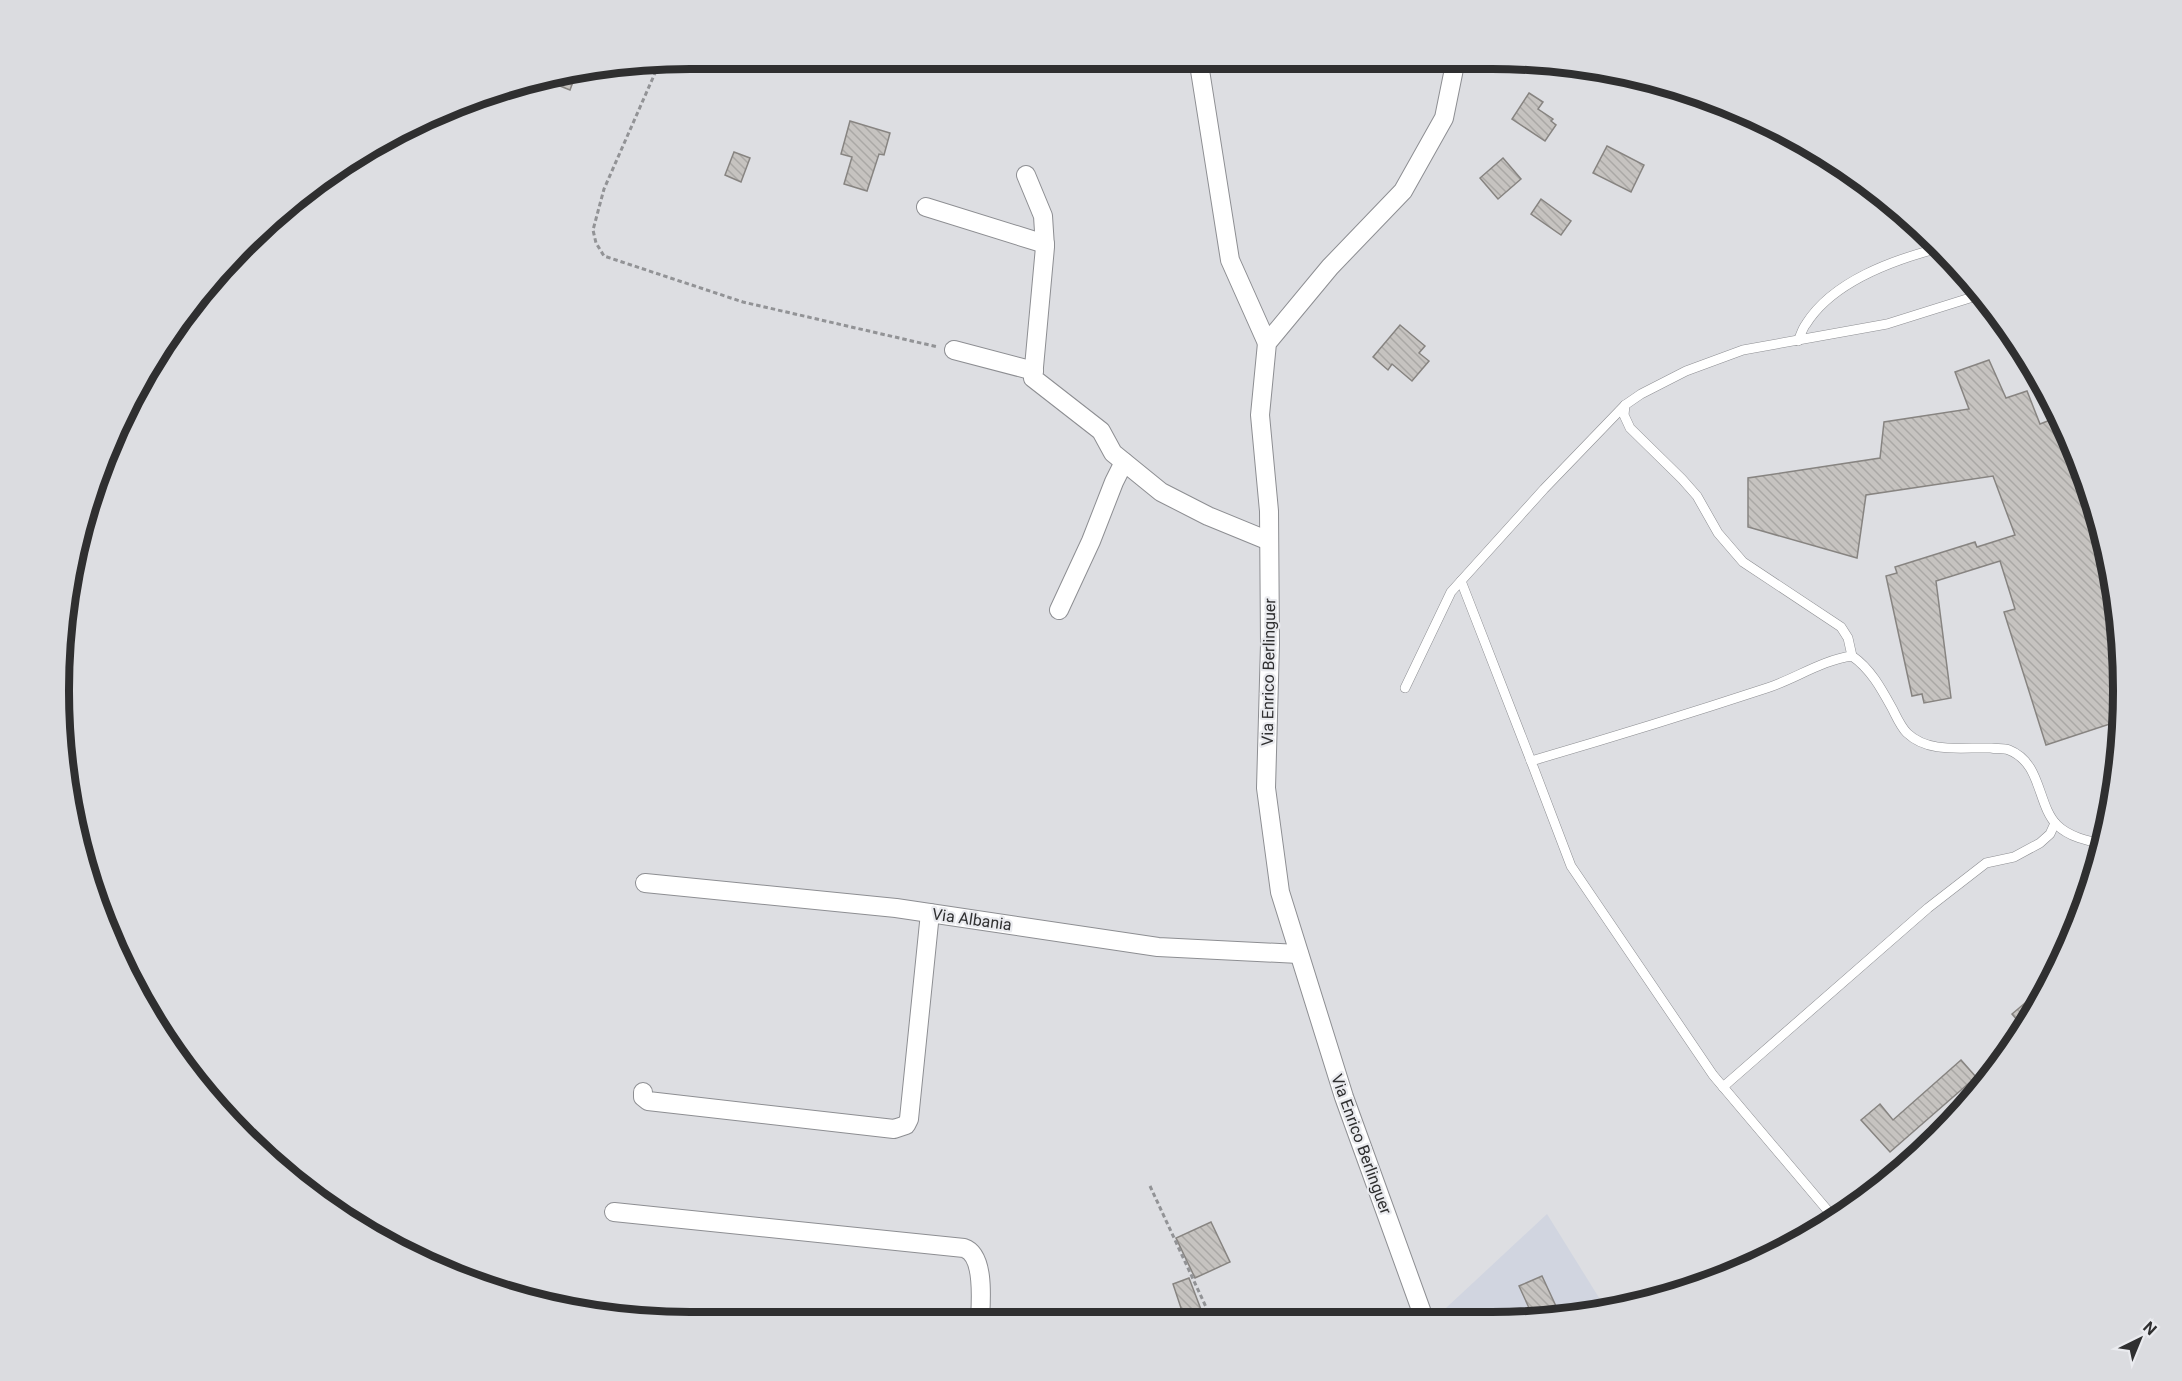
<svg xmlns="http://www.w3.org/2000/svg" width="2182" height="1381" font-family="Roboto,sans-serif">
	<defs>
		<pattern id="building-back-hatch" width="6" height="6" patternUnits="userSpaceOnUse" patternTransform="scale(1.5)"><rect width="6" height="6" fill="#c6c3c0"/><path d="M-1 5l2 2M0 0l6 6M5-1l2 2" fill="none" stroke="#aaa8a5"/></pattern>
	</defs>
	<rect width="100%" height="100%" fill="#dddee2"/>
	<!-- built -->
	<polygon fill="#d1d5e0" points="1547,1214 1606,1309 1533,1321 1432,1321"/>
	<!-- building -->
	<g fill="url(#building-back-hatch)" stroke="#878481" stroke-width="1.5">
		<polygon points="577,71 570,90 542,79 563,74"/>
		<polygon points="1529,93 1543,102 1538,109 1553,119 1551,121 1556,125 1545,141 1512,119"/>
		<polygon points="850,121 890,133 884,155 879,154 867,191 844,184 852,157 841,154"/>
		<polygon points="1607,146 1644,165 1631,192 1593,173"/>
		<polygon points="734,152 750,158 741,182 725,175"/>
		<polygon points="1503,158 1521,179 1498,199 1480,178"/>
		<polygon points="1541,199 1571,221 1561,235 1531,214"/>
		<polygon points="1400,325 1425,346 1419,353 1429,361 1412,381 1392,364 1388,370 1373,357"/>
		<polygon points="1989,360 2006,398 2027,391 2040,424 2058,417 2090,488 2118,608 2122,720 2046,745 2004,612 2015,609 2000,561 1936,581 1951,698 1924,703 1922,694 1912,696 1886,576 1897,573 1895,567 1975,542 1977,547 2015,535 1993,476 1866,495 1857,558 1748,527 1748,478 1880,458 1884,422 1969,409 1955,372"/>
		<polygon points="2044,987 2047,989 2023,1027 2012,1014"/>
		<polygon points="1961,1060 1976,1077 1890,1152 1861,1120 1880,1104 1893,1120"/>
		<polygon points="1211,1222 1230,1262 1195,1278 1176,1238"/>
		<polygon points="1542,1276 1561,1317 1535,1321 1519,1286"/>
		<polygon points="1189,1278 1205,1320 1185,1320 1173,1284"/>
	</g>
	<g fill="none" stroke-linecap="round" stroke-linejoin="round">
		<defs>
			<g id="service">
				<path d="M1798,341c3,-6 4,-12 8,-17 27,-43 87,-64 133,-76"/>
				<polyline points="1461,581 1531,761"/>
				<polyline points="1852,656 1848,638 1841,627 1743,562 1718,533 1697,496 1682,479 1630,428 1624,415 1625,405 1641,394 1686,371 1743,350 1887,324 1973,297 1985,300"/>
				<polyline points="1405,688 1451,592 1544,489 1625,405"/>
				<polyline points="1723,1087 1928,908 1986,863 2014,857 2040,843 2050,834 2055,823"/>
				<path d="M1834,1218l-121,-143 -142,-209 -40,-105c79,-23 157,-47 236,-73 28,-9 55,-28 85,-32 19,13 30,34 41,54 4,8 8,17 14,23 22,21 56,14 84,15 5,1 13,0 18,2 33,13 28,55 48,75 12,12 31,16 47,19"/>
			</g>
			<g id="minor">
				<polyline points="1199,64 1230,260 1267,343"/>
				<polyline points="1026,175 1043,216 1045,247 1033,378 1101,431 1113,453 1161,492 1208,516 1269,541"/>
				<polyline points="926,207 1045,244"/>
				<polyline points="954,350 1034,371"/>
				<polyline points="1059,610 1091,541 1114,482 1124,462"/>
				<polyline points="645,883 896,908 1158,947 1299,954"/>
				<polyline points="643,1092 643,1097 648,1101 894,1129 906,1125 909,1119 930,913"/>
				<path d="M614,1212l350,36c21,7 17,52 16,71"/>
				<polyline points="1425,1321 1344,1097 1280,892 1266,788 1270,644 1269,511 1260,415 1267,343 1330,267 1403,191 1444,118 1455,64"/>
			</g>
		</defs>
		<!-- service casing -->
		<use href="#service" stroke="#8d8e92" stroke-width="10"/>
		<!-- minor casing -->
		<use href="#minor" stroke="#8d8e92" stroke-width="20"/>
		<!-- path -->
		<g stroke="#929396" stroke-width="3" stroke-dasharray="4.5 3" stroke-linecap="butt">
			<polyline points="659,64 604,189 593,230 596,243 604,256 743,302 938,347"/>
			<polyline points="1150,1186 1212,1320"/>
		</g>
		<!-- service -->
		<use href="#service" stroke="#fff" stroke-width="9"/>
		<!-- minor -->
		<use href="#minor" stroke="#fff" stroke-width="18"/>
	</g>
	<g text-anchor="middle" stroke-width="4.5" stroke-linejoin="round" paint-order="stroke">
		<!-- street labels -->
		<g font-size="16" fill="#2f2f30" stroke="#eaebef">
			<text transform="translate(1268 672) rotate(-89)" y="6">Via Enrico Berlinguer</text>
			<text transform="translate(972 919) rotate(8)" y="6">Via Albania</text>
			<text transform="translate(1362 1144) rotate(70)" y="6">Via Enrico Berlinguer</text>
		</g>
	</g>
	<!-- crop -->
	<path d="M0 0H2182V1381H0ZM690 69H1492A621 621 0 0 1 2113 690V691A621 621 0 0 1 1492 1312H690A621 621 0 0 1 69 691V690A621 621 0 0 1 690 69Z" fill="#dbdce0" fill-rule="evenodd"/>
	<path fill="none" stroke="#2f2f30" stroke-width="8" d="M690 69H1492A621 621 0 0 1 2113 690V691A621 621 0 0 1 1492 1312H690A621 621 0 0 1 69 691V690A621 621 0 0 1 690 69Z"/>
	<!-- north arrow -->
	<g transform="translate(2140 1339) rotate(43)" stroke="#eaebef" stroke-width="4.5" paint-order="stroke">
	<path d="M0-4.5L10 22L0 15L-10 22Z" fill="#2f2f30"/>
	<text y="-9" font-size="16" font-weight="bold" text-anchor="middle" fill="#2f2f30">N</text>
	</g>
</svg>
